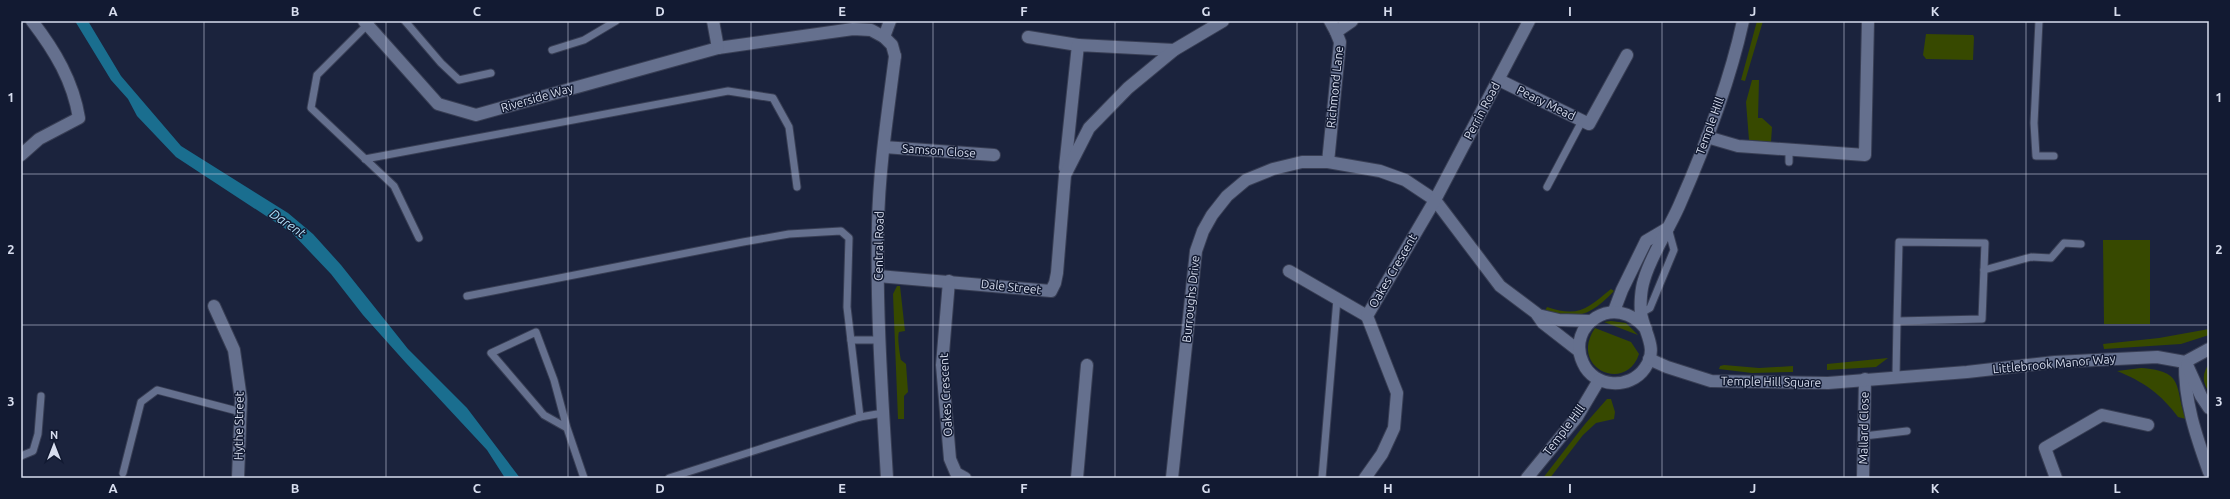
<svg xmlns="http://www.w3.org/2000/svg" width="2230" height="499" font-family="Ubuntu,sans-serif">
	<rect width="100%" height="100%" fill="#1b233d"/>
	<!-- green -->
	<g fill="#374900">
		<polygon points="1757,21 1763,21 1745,81 1741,80"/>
		<polygon points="1926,34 1973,35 1974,37 1973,60 1926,59 1923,55"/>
		<polygon points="1752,80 1759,80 1758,118 1762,118 1772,127 1771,142 1749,140 1746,102"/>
		<polygon points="2103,240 2150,240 2150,324 2104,324"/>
		<path d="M897,286h3l5,45 -6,1c-2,5 1,23 2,28l5,4 2,28 -4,4v23h-6l-5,-125z"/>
		<path d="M1611,289l3,2c-24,25 -36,29 -69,20l2,-4c32,11 41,1 64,-18z"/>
		<polygon points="1611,321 1626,323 1638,335 1604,322"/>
		<path d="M1595,328l36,14 8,12c-13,40 -71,14 -44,-26z"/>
		<polygon points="2209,329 2209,335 2181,344 2104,349 2103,344 2159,338"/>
		<polygon points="1888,358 1876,367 1827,370 1827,364"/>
		<path d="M2209,364v28c-7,-9 -7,-19 0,-28z"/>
		<polygon points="1724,365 1759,368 1793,366 1793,372 1752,373 1719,369 1720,366"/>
		<path d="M2141,368c45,3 33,20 45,51l-8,-2c-17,-23 -34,-35 -61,-46z"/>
		<polygon points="1607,399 1611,399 1615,412 1614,419 1596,423 1583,435 1550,478 1543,478 1585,424"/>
	</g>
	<!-- water -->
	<polygon fill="#1a6e8f" points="75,21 88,21 121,76 181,146 288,213 313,234 341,265 408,349 467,408 520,478 505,478 487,450 406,363 363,315 331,274 292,233 176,157 137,116 128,99 111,80"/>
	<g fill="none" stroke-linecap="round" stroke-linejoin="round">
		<defs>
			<g id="lane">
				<polyline points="405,21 441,63 459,80 491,73"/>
				<polyline points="2039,21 2034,123 2036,156 2054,156"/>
				<polyline points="370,22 317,75 311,108 394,186 419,238"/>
				<polyline points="552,50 584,40 616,21"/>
				<polyline points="1789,151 1789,162"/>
				<polyline points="365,159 728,91 773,98 789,127 797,187"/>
				<polyline points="1547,187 1582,121"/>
				<polyline points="1984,270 2031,257 2051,258 2064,243 2081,244"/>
				<polyline points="467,296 743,242 789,234 841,231 849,238 847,307 860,417"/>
				<polyline points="1641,313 1650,308 1674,250 1668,228"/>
				<polyline points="851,340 880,340"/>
				<polyline points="1896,376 1897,321 1899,242 1985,243 1982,319 1897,321"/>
				<polyline points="567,428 554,380 536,332 491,353 544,415 567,428 584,478"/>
				<polyline points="1864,436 1907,431"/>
				<polyline points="21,456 33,451 38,434 41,396"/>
				<polyline points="123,473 141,402 157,390 241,412"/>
				<polyline points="669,478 860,417 883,413"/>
				<polyline points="1322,478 1337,299"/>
			</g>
			<g id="street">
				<polyline points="364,21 438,104 476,115 718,48 853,29 871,30 884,37"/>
				<polyline points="713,21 718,48"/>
				<polyline points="1330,21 1336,32"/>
				<polyline points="1028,37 1078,45"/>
				<polyline points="1499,80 1589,124 1627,55"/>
				<polyline points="1707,137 1738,146 1865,155 1868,21"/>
				<polyline points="884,147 994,155"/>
				<path d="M21,155l18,-16 40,-21c-6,-37 -24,-67 -47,-97"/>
				<polyline points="1328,162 1340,42 1336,32 1352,21"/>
				<polyline points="1065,168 1078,45 1174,50"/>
				<polyline points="1289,271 1367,316"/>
				<polyline points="878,276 1051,291 1055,283 1057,273 1065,175 1089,128 1128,88 1174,50 1223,21"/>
				<polyline points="949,281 942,365 950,459 956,473 965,478"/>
				<polyline points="214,306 234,350 241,399 238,478"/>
				<polyline points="1538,315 1559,320 1591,321"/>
				<path d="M887,478c-5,-84 -11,-169 -9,-254 1,-56 10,-112 17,-168"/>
				<polyline points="1077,478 1087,365"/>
				<polyline points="1172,478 1196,251 1203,231 1212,215 1227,196 1246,180 1273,169 1302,162 1328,162 1380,171 1405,180 1435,200 1500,286 1536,313 1543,323 1579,351"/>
				<polyline points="1365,478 1382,454 1394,428 1397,393 1367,316 1435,200 1529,21"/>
				<polyline points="1863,478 1865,379"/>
				<polyline points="2056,478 2045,448 2102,415 2148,425"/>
			</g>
			<g id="secondary">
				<polyline points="890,21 884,37 892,45 895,56"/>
				<polyline points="1614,311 1622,290 1646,241 1668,228"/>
				<path d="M1646,329c-31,-38 -81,-4 -63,34 11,25 47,27 62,5 14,-20 -1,-35 -4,-55 -1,-9 0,-24 3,-33 7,-25 24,-49 35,-74 26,-59 50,-121 64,-185"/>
				<polyline points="1649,359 1667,367 1711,381 1828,383 1967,372 2055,362 2157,357 2185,362 2209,349"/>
				<path d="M2185,362c-1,39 11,74 24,110"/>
				<polyline points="2187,365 2201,396 2209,408"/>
				<polyline points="1527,478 1577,417 1599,380"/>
			</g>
		</defs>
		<!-- lane casing -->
		<use href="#lane" stroke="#383e54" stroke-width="9"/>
		<!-- street casing -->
		<use href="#street" stroke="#383e54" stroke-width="14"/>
		<!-- secondary casing -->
		<use href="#secondary" stroke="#383e54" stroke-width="14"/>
		<!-- lane -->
		<use href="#lane" stroke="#65708e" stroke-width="7"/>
		<!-- street -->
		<use href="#street" stroke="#65708e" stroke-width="12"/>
		<!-- secondary -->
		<use href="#secondary" stroke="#65708e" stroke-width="12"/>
	</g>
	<!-- grid -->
	<path fill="none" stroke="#d7ddee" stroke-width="1" stroke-opacity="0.55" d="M204,21v457M386,21v457M568,21v457M751,21v457M933,21v457M1115,21v457M1297,21v457M1479,21v457M1662,21v457M1844,21v457M2026,21v457M21,174h2188M21,325h2188"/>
	<g text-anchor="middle" stroke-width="3" stroke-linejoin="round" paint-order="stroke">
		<!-- street labels -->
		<g font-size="12" fill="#d7ddee" stroke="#121a32">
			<text transform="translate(1335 87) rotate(-84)" y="4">Richmond Lane</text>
			<text transform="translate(537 98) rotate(-16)" y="4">Riverside Way</text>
			<text transform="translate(1546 103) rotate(26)" y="4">Peary Mead</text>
			<text transform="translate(1482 111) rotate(-62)" y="4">Perrin Road</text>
			<text transform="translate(1710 126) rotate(-70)" y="4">Temple Hill</text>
			<text transform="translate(939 151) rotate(4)" y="4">Samson Close</text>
			<text transform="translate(879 246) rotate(-89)" y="4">Central Road</text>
			<text transform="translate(1393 271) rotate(-60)" y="4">Oakes Crescent</text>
			<text transform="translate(1011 287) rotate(6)" y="4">Dale Street</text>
			<text transform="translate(1191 299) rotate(-84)" y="4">Burroughs Drive</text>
			<text transform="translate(2054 364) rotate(-5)" y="4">Littlebrook Manor Way</text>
			<text transform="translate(1771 382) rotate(1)" y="4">Temple Hill Square</text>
			<text transform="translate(946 395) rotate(-93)" y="4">Oakes Crescent</text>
			<text transform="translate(239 426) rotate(-89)" y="4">Hythe Street</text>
			<text transform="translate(1864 428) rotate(-89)" y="4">Mallard Close</text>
			<text transform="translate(1564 430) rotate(-53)" y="4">Temple Hill</text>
		</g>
		<!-- water labels -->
		<g font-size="13" font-style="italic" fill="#b0def6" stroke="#121a32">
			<text transform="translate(288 223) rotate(34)" y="5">Darent</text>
		</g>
	</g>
	<!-- border -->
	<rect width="2230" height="499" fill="none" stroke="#121a32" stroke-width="44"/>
	<!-- north arrow -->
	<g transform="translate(54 445)" stroke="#121a32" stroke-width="3" paint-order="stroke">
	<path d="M0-3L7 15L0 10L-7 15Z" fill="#d7ddee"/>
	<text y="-6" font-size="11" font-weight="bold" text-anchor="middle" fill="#d7ddee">N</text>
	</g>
	<rect x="22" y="22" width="2186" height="455" fill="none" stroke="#d7ddee" stroke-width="1.5"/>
	<g font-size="13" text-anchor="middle" font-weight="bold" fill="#d7ddee">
		<text x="113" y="16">A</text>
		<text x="295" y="16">B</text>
		<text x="477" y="16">C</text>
		<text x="660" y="16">D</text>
		<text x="842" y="16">E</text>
		<text x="1024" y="16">F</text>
		<text x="1206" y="16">G</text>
		<text x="1388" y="16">H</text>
		<text x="1570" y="16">I</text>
		<text x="1753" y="16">J</text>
		<text x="1935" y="16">K</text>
		<text x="2117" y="16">L</text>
		<text x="11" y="102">1</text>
		<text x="2219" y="102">1</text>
		<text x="11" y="254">2</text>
		<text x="2219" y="254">2</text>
		<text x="11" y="406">3</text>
		<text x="2219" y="406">3</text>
		<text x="113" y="493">A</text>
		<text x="295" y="493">B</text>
		<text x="477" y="493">C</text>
		<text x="660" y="493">D</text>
		<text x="842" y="493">E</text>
		<text x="1024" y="493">F</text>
		<text x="1206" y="493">G</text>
		<text x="1388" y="493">H</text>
		<text x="1570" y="493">I</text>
		<text x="1753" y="493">J</text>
		<text x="1935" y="493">K</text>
		<text x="2117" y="493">L</text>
	</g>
</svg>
